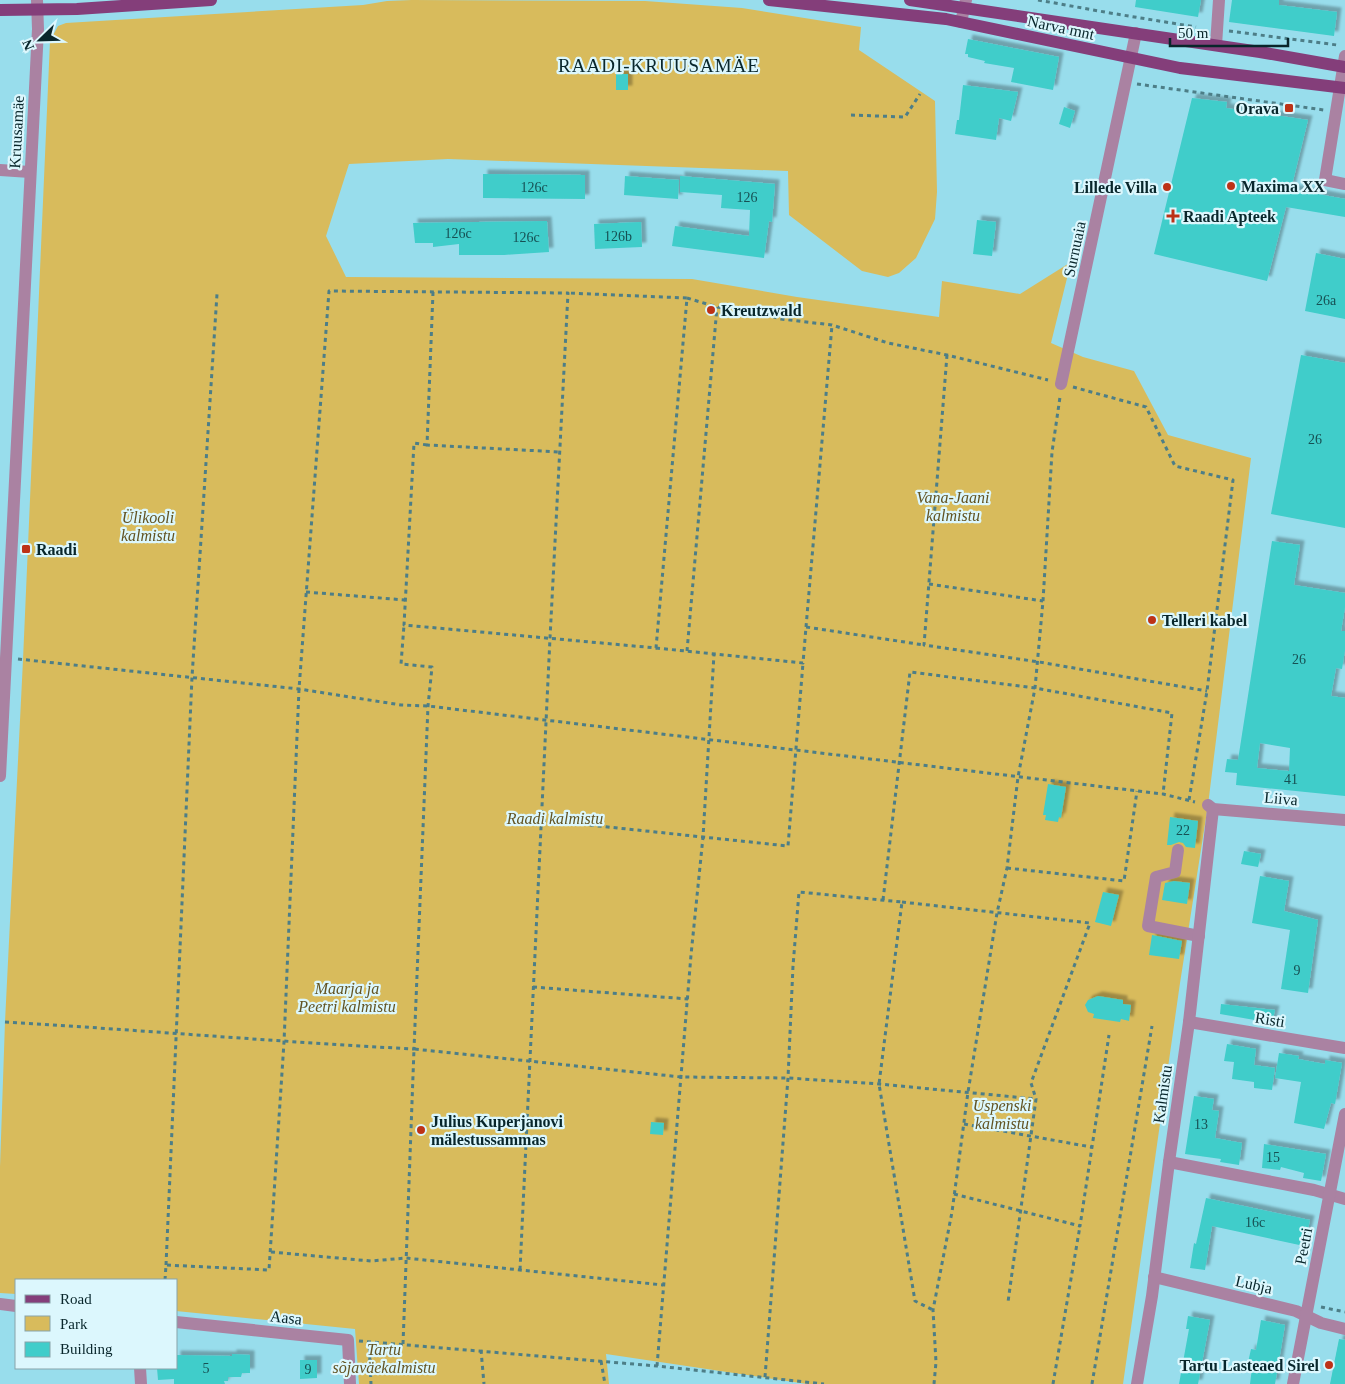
<svg xmlns="http://www.w3.org/2000/svg" width="1345" height="1384" font-family="Georgia,serif">
	<defs>
		<filter id="shadow"><feDropShadow dx="4.5" dy="-4.5" stdDeviation="1" flood-color="#0004"/></filter>
	</defs>
	<rect width="100%" height="100%" fill="#98ddec"/>
	<!-- green -->
	<polygon fill="#d8bb5c" points="412,0 645,1 742,8 861,27 859,50 935,101 937,192 935,219 916,258 899,273 888,277 862,271 789,215 788,171 448,159 349,164 326,236 346,277 692,279 797,297 939,317 942,281 1020,294 1071,262 1051,343 1083,357 1134,371 1168,435 1251,458 1208,805 1180,983 1123,1384 807,1384 606,1354 609,1384 359,1384 355,1329 176,1311 176,1280 16,1280 16,1294 0,1293 0,1167 5,1022 23,660 50,41 58,26 66,23 363,5 387,1"/>
	<!-- building -->
	<g fill="#40cdca" fill-rule="evenodd" filter="url(#shadow)">
		<polygon points="1136,0 1201,0 1198,17 1135,7"/>
		<polygon points="1232,0 1279,0 1279,5 1337,12 1334,36 1229,22"/>
		<polygon points="968,39 1059,57 1053,90 1011,82 1014,68 984,63 985,61 968,57 968,54 965,54"/>
		<rect x="616" y="74" width="12" height="16"/>
		<polygon points="963,85 1018,92 1011,121 999,118 996,140 955,134 957,120 959,120"/>
		<polygon points="1192,98 1227,102 1226,108 1308,120 1291,189 1345,199 1345,217 1286,207 1267,281 1154,254"/>
		<polygon points="1064,107 1075,111 1070,128 1059,124"/>
		<polygon points="483,174 585,175 585,199 483,198"/>
		<polygon points="625,176 679,180 678,199 624,195"/>
		<polygon points="680,176 775,184 772,222 769,221 764,258 672,246 675,226 749,236 750,210 721,208 722,195 680,192"/>
		<polygon points="977,220 996,222 992,256 973,254"/>
		<polygon points="547,221 549,252 504,255 459,255 459,244 433,247 433,243 415,243 413,223"/>
		<polygon points="641,222 642,247 595,249 594,224"/>
		<polygon points="1316,253 1345,259 1345,319 1305,311"/>
		<polygon points="1301,355 1345,363 1345,528 1271,514"/>
		<path d="M1272,541l28,4 -6,40 51,8v14l-4,24h4v19l-3,19 -6,-1 -5,28 14,2v98l-109,-11 1,-12 -12,-1 2,-13 11,1zM1260,743l30,5 -1,23 -32,-3z"/>
		<polygon points="1048,784 1066,787 1061,818 1059,817 1058,822 1045,820 1046,815 1043,815"/>
		<polygon points="1170,817 1198,821 1195,848 1186,847 1183,843 1179,842 1171,845 1167,845"/>
		<polygon points="1244,851 1261,854 1258,867 1241,864"/>
		<polygon points="1260,876 1289,881 1284,911 1318,920 1308,993 1281,989 1290,930 1252,923"/>
		<polygon points="1174,881 1190,883 1187,904 1162,900 1165,883"/>
		<polygon points="1103,892 1119,895 1111,926 1095,922"/>
		<polygon points="1152,935 1182,941 1179,959 1149,955"/>
		<polygon points="1098,996 1123,1000 1123,1004 1131,1005 1129,1021 1121,1019 1120,1022 1093,1018 1094,1014 1088,1012 1085,1005 1088,1000"/>
		<polygon points="1221,1004 1275,1010 1272,1023 1220,1014"/>
		<polygon points="1227,1044 1256,1049 1254,1065 1275,1068 1272,1090 1254,1088 1254,1082 1232,1079 1234,1062 1224,1061"/>
		<polygon points="1279,1053 1299,1056 1298,1059 1325,1064 1325,1060 1342,1063 1335,1104 1331,1103 1324,1129 1294,1123 1301,1082 1275,1078"/>
		<polygon points="1194,1096 1214,1099 1212,1110 1219,1111 1215,1138 1242,1143 1239,1165 1220,1162 1221,1159 1185,1154"/>
		<polygon points="651,1122 664,1123 663,1135 650,1134"/>
		<polygon points="1264,1144 1326,1154 1321,1181 1303,1178 1304,1173 1281,1167 1280,1170 1262,1168"/>
		<polygon points="1206,1198 1310,1220 1304,1246 1212,1226 1205,1270 1190,1268 1194,1243 1196,1244"/>
		<polygon points="1188,1316 1210,1320 1198,1384 1179,1384 1189,1329 1186,1329"/>
		<polygon points="1261,1320 1285,1325 1275,1384 1250,1384 1252,1368 1247,1367 1251,1349 1256,1350"/>
		<polygon points="1339,1339 1345,1340 1345,1384 1330,1384"/>
		<polygon points="232,1354 250,1355 250,1373 242,1373 241,1377 228,1377 228,1381 224,1381 225,1384 174,1384 174,1379 158,1380 157,1368 176,1368 176,1355 232,1356"/>
		<polygon points="300,1360 317,1360 317,1378 300,1379"/>
	</g>
	<g fill="none" stroke-linecap="round" stroke-linejoin="round">
		<!-- path -->
		<g stroke="#4d7e87" stroke-width="3" stroke-dasharray="4 4" stroke-linecap="butt">
			<polyline points="1038,0 1110,13 1196,27"/>
			<polyline points="1229,31 1337,45"/>
			<polyline points="1137,84 1324,110"/>
			<polyline points="851,115 905,117 920,94"/>
			<polyline points="433,292 427,445 560,452"/>
			<polyline points="687,298 717,307 767,315 781,319 832,325 888,343 947,355 1048,380"/>
			<polyline points="947,355 924,645 1039,662 1207,691"/>
			<polyline points="1073,387 1146,407 1175,466 1233,480 1207,691 1189,800"/>
			<polyline points="427,445 414,443 404,625 656,648 687,298 568,293"/>
			<polyline points="929,584 1043,601"/>
			<polyline points="306,592 405,600"/>
			<polyline points="806,627 832,325"/>
			<polyline points="656,648 803,663 806,627 924,645"/>
			<polyline points="687,651 717,307"/>
			<polyline points="18,659 299,689 401,705 428,706 1163,794 1195,802"/>
			<polyline points="542,820 788,846 803,663"/>
			<polyline points="1007,868 1124,881 1137,791"/>
			<polyline points="883,900 910,672 1035,688 1172,713 1163,794"/>
			<polyline points="902,902 1090,923 1031,1083 1036,1099 1008,1302"/>
			<polyline points="533,987 688,999"/>
			<path d="M5,1022c137,8 273,20 409,27l14,-343 4,-39 -31,-3 3,-39"/>
			<polyline points="964,1124 1091,1147"/>
			<polyline points="954,1194 1080,1226 1109,1035"/>
			<polyline points="271,1252 371,1261 406,1258 663,1285"/>
			<polyline points="166,1265 192,677 217,294"/>
			<polyline points="165,1280 166,1265 269,1270 284,1042 299,689 329,291 568,293 550,638 520,1270"/>
			<polyline points="1321,1307 1345,1312"/>
			<polyline points="359,1341 657,1366 824,1384"/>
			<polyline points="369,1341 371,1384"/>
			<polyline points="403,1344 414,1049 681,1077 788,1078 879,1084 1036,1099"/>
			<polyline points="481,1350 484,1384"/>
			<polyline points="601,1361 605,1384"/>
			<polyline points="657,1366 691,955 703,837 714,654"/>
			<polyline points="765,1377 788,1078 793,966 799,892 902,902 879,1084 915,1301 933,1310"/>
			<polyline points="934,1384 936,1362 933,1310 952,1212 968,1092 997,913 1007,868 1018,777 1035,688 1043,601 1052,452 1060,397"/>
			<polyline points="1053,1384 1080,1226"/>
			<polyline points="1092,1384 1152,1026"/>
		</g>
		<!-- minor -->
		<g stroke="#aa82a2" stroke-width="12">
			<polyline points="961,22 966,0"/>
			<polyline points="1216,45 1219,0"/>
			<polyline points="1345,56 1325,180 1345,184"/>
			<polyline points="0,170 30,172"/>
			<polyline points="1061,384 1136,33"/>
			<polyline points="0,776 38,29 37,0"/>
			<polyline points="1208,805 1213,809 1345,820"/>
			<polyline points="1178,850 1175,872 1156,877 1148,926 1199,936"/>
			<polyline points="1189,1022 1345,1048"/>
			<polyline points="1169,1162 1314,1190 1345,1199"/>
			<polyline points="1154,1277 1296,1311 1321,1323 1345,1329"/>
			<polyline points="0,1304 16,1306"/>
			<polyline points="176,1322 348,1340 350,1384"/>
			<polyline points="140,1368 141,1384"/>
			<polyline points="1137,1384 1152,1296 1169,1162 1189,1022 1213,809"/>
			<polyline points="1293,1384 1345,1114"/>
		</g>
		<!-- major -->
		<g stroke="#843e7a" stroke-width="12">
			<polyline points="769,0 946,19 1180,68 1345,88"/>
			<polyline points="910,0 1260,52 1345,67"/>
			<polyline points="0,10 77,9 211,0"/>
		</g>
	</g>
	<!-- markers -->
	<g fill="#bd3217" stroke="#dcf7fd" stroke-width="2">
		<rect x="1284" y="103" width="10" height="10" rx="2.5"/>
		<circle cx="1231" cy="186" r="5"/>
		<circle cx="1167" cy="187" r="5"/>
		<path d="M1170.5 208.5h5v5h5v5h-5v5h-5v-5h-5v-5h5z"/>
		<circle cx="711" cy="310" r="5"/>
		<rect x="21" y="544" width="10" height="10" rx="2.5"/>
		<circle cx="1152" cy="620" r="5"/>
		<circle cx="421" cy="1130" r="5"/>
		<circle cx="1329" cy="1365" r="5"/>
	</g>
	<g text-anchor="middle" stroke-width="4.5" stroke-linejoin="round" paint-order="stroke">
		<!-- number labels -->
		<g font-size="14" fill="#165053">
			<text x="534" y="192">126c</text>
			<text x="747" y="202">126</text>
			<text x="458" y="238">126c</text>
			<text x="618" y="241">126b</text>
			<text x="526" y="242">126c</text>
			<text x="1326" y="305">26a</text>
			<text x="1315" y="444">26</text>
			<text x="1299" y="664">26</text>
			<text x="1291" y="784">41</text>
			<text x="1183" y="835">22</text>
			<text x="1297" y="975">9</text>
			<text x="1201" y="1129">13</text>
			<text x="1273" y="1162">15</text>
			<text x="1255" y="1227">16c</text>
			<text x="206" y="1373">5</text>
			<text x="308" y="1374">9</text>
		</g>
		<!-- street labels -->
		<g font-size="16" fill="#08262b" stroke="#dcf7fd">
			<text transform="translate(1061 27) rotate(12)" y="6">Narva mnt</text>
			<text transform="translate(16 132) rotate(-87)" y="6">Kruusamäe</text>
			<text transform="translate(1074 249) rotate(-78)" y="6">Surnuaia</text>
			<text transform="translate(1281 798) rotate(5)" y="6">Liiva</text>
			<text transform="translate(1270 1019) rotate(9)" y="6">Risti</text>
			<text transform="translate(1162 1094) rotate(-82)" y="6">Kalmistu</text>
			<text transform="translate(1303 1246) rotate(-79)" y="6">Peetri</text>
			<text transform="translate(1254 1284) rotate(13)" y="6">Lubja</text>
			<text transform="translate(286 1317) rotate(6)" y="6">Aasa</text>
		</g>
		<!-- poi labels -->
		<g font-size="16" font-weight="bold" fill="#08262b" stroke="#dcf7fd" text-anchor="start">
			<text x="1279" y="114" text-anchor="end">Orava</text>
			<text x="1241" y="192">Maxima XX</text>
			<text x="1157" y="193" text-anchor="end">Lillede Villa</text>
			<text x="1183" y="222">Raadi Apteek</text>
			<text x="721" y="316">Kreutzwald</text>
			<text x="36" y="555">Raadi</text>
			<text x="1162" y="626">Telleri kabel</text>
			<text x="431" y="1127">Julius Kuperjanovi<tspan x="431" dy="18">mälestussammas</tspan></text>
			<text x="1319" y="1371" text-anchor="end">Tartu Lasteaed Sirel</text>
		</g>
		<!-- park labels -->
		<g font-size="16" font-style="italic" fill="#625322" stroke="#dcf7fd">
			<text x="953" y="503">Vana-Jaani<tspan x="953" dy="18">kalmistu</tspan></text>
			<text x="148" y="523">Ülikooli<tspan x="148" dy="18">kalmistu</tspan></text>
			<text x="555" y="824">Raadi kalmistu</text>
			<text x="347" y="994">Maarja ja<tspan x="347" dy="18">Peetri kalmistu</tspan></text>
			<text x="1002" y="1111">Uspenski<tspan x="1002" dy="18">kalmistu</tspan></text>
			<text x="384" y="1355">Tartu<tspan x="384" dy="18">sõjaväekalmistu</tspan></text>
		</g>
		<!-- quarter labels -->
		<g font-size="19" letter-spacing="1" fill="#08262b" stroke="#dcf7fd">
			<text x="659" y="72">RAADI-KRUUSAMÄE</text>
		</g>
	</g>
	<!-- legend -->
	<rect x="15" y="1279" width="162" height="90" fill="#dcf7fd" stroke="#87a3a9"/>
	<rect x="25" y="1295" width="25" height="8" fill="#843e7a" stroke="#87a3a9"/>
	<text x="60" y="1304" font-size="15" fill="#08262b">Road</text>
	<rect x="25" y="1316" width="25" height="15" fill="#d8bb5c" stroke="#87a3a9"/>
	<text x="60" y="1329" font-size="15" fill="#08262b">Park</text>
	<rect x="25" y="1342" width="25" height="15" fill="#40cdca" stroke="#87a3a9"/>
	<text x="60" y="1354" font-size="15" fill="#08262b">Building</text>
	<!-- north arrow -->
	<g transform="translate(40 40) rotate(247)" stroke="#dcf7fd" stroke-width="4" paint-order="stroke">
	<path d="M0-4L9 19L0 12L-9 19Z" fill="#08262b"/>
	<text y="-8" font-size="14" font-weight="bold" text-anchor="middle" fill="#08262b">N</text>
	</g>
	<!-- scale -->
	<path d="M1170 38v8h118v-8" fill="none" stroke="#08262b" stroke-width="2.5"/>
	<text x="1178" y="38" font-size="15" fill="#08262b" stroke="#dcf7fd" stroke-width="4" paint-order="stroke">50 m</text>
</svg>
